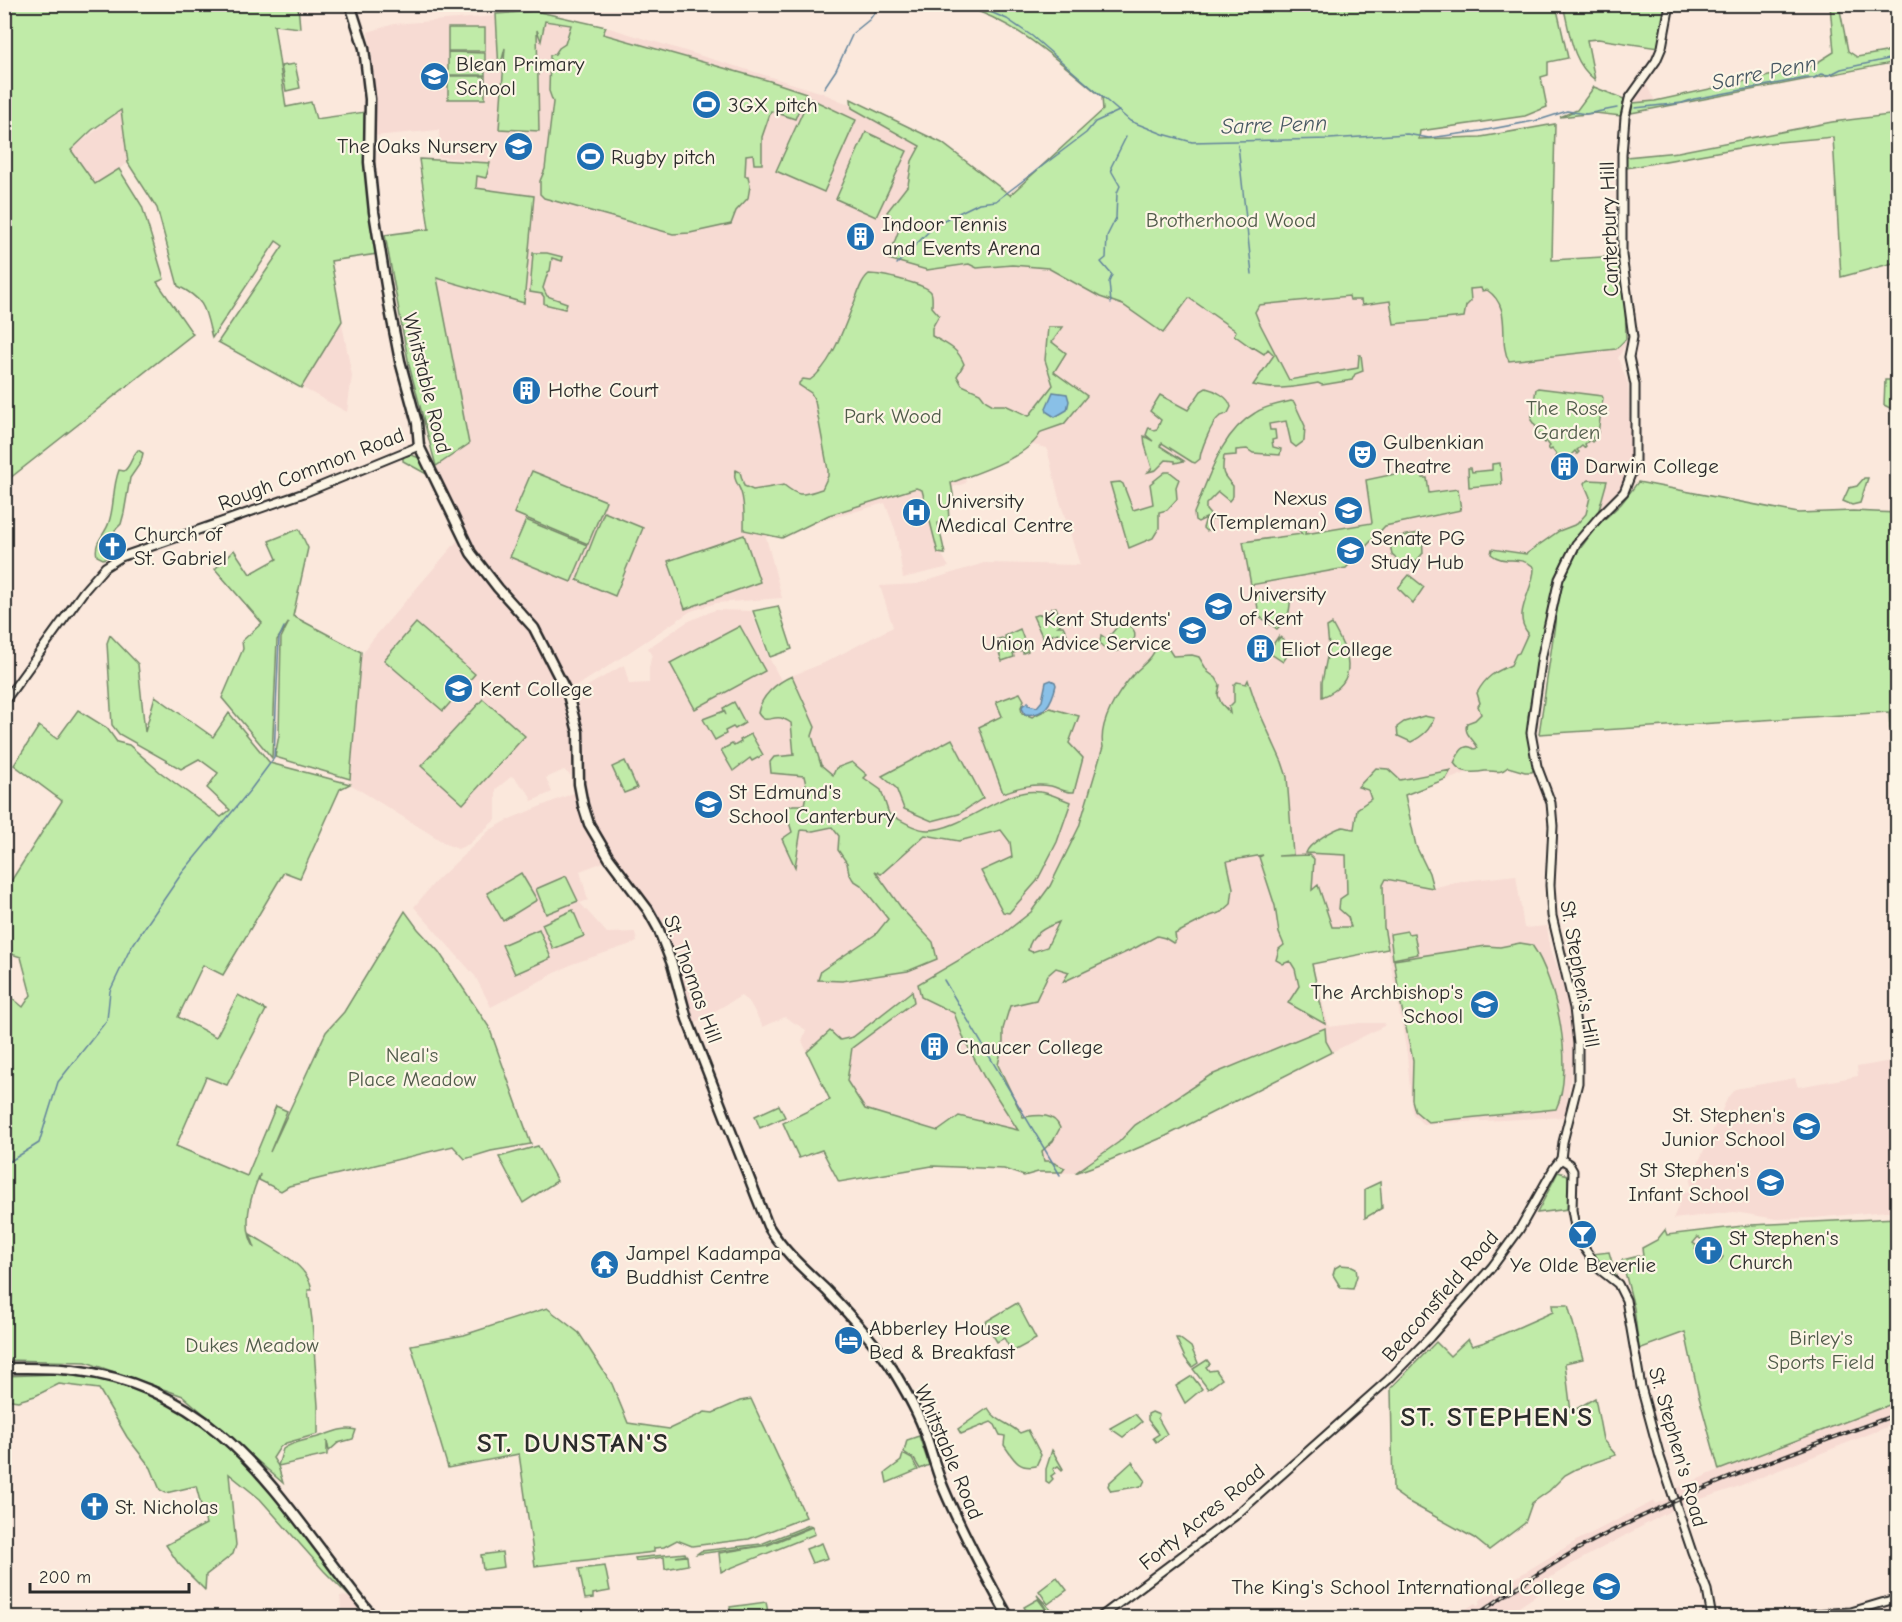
<svg xmlns="http://www.w3.org/2000/svg" width="1902" height="1622" font-family="'Comic Neue',sans-serif">
	<rect width="100%" height="100%" fill="#fbe8dc"/>
	<filter id="ink" filterUnits="userSpaceOnUse"><feTurbulence type="fractalNoise" baseFrequency=".0167" numOctaves="2"/><feDisplacementMap in="SourceGraphic" scale="12" xChannelSelector="R" yChannelSelector="G"/><feConvolveMatrix kernelMatrix="1 2 1 2 8 2 1 2 1" color-interpolation-filters="sRGB"/></filter>
	<g filter="url(#ink)">
		<!-- built -->
		<g fill="#f7dbd3">
			<polygon points="524,10 552,14 606,27 820,92 941,144 1007,195 1623,286 1628,340 1618,358 1628,384 1629,426 1634,450 1631,469 1622,489 1574,542 1556,577 1528,716 1535,765 1532,772 1525,772 1508,767 1501,772 1496,773 1488,771 1469,772 1405,795 1416,846 1429,873 1433,888 1456,882 1516,875 1524,928 1547,926 1550,947 1564,985 1571,1017 1573,1058 1565,1117 1423,1124 1412,1113 1407,1054 1388,949 1312,964 1329,1027 1360,1023 1385,1023 1384,1026 1166,1136 1103,1163 1075,1173 1038,1172 1024,1176 1004,1169 932,1166 839,1182 822,1150 799,1158 783,1123 830,1100 802,1041 806,1030 785,1017 763,1027 750,1003 741,996 694,1023 671,945 660,919 655,909 610,855 592,822 585,799 583,781 583,730 572,695 624,665 629,684 649,683 649,668 652,654 648,648 687,622 715,610 751,611 768,656 781,680 824,663 893,627 880,586 917,584 984,563 1080,565 1058,495 1047,448 1033,445 1006,461 965,474 966,483 953,487 935,525 942,555 949,567 903,578 896,532 885,503 766,537 782,598 716,603 691,611 601,671 578,685 570,687 534,620 496,579 471,544 436,466 469,444 437,278 419,158 497,161 438,157 439,130 374,136 372,54 368,32 394,24 495,16 496,14 500,12"/>
			<polygon points="1645,82 1655,101 1633,103"/>
			<polygon points="121,110 128,163 95,185 71,150"/>
			<polygon points="330,261 352,376 347,412 218,342"/>
			<polygon points="459,539 468,555 482,574 520,617 539,644 565,697 574,734 575,754 571,776 564,770 546,778 552,792 532,801 528,792 512,776 496,789 496,819 469,844 458,849 448,845 350,784 361,656 372,640"/>
			<polygon points="576,792 585,823 606,861 580,871 588,900 580,903 607,933 635,932 637,942 572,964 491,1007 475,976 414,907 434,883 490,830 512,818"/>
			<polygon points="1897,1060 1897,1210 1814,1218 1776,1219 1734,1212 1673,1219 1684,1191 1693,1194 1690,1181 1728,1097 1735,1089 1795,1078 1798,1087 1858,1076 1857,1067"/>
			<polygon points="1897,1402 1897,1423 1734,1488 1680,1506 1675,1489 1719,1470"/>
			<polygon points="1670,1498 1674,1509 1572,1564 1532,1589 1537,1595 1504,1617 1492,1617 1491,1614 1487,1617 1453,1618 1475,1603 1478,1606 1481,1599 1576,1541 1654,1501 1655,1504"/>
			<polygon points="340,1596 350,1597 365,1617 342,1617"/>
		</g>
		<!-- green -->
		<g fill="#c0eba8" stroke="#768b6a" stroke-width="1.5" fill-rule="evenodd">
			<path d="M5,5h293l2,23 -26,-3 12,82 25,-5 5,17 49,-7v39l12,103 -46,7 11,60 -41,67 -83,-46 65,-96 -7,-5 -64,97c-7,-29 -6,-38 -34,-52l-21,-78 -29,-45 -7,-53 -29,20 -21,20 24,34 24,-15 23,37 22,73 -7,3 36,52 -188,148z"/>
			<path d="M960,5h596l12,53 -20,4v13l-7,2 6,30 -22,9 -105,15 -1,8 62,-2 74,-13 -3,136 67,-4 6,39 1,44 -10,10 -107,12c-12,-20 5,-53 -22,-71l-5,1 -1,-3 -11,1 1,12 -5,5 -2,11 -70,7 -4,-23 -28,4 -1,-5h-11l-1,-4 -90,9 -4,7 4,10 30,58 69,-12 1,-13h2l2,16 -8,3 -3,6 -30,5 -4,-2c-22,4 -43,8 -65,2l21,-30 -6,-6 -4,5 -11,-7 -1,1 -18,-13 2,-4 -47,-33 -26,35 -40,-28 -23,-8 -52,-29 -36,-3 -35,3 -8,-4 -42,6 -39,-11 12,-32 -13,-15 21,-27 4,-24 8,-15 -68,-38 -1,-9 91,44 68,52 93,-85 -1,-13c-45,-37 -84,-75 -142,-92z"/>
			<path d="M1563,5h104l-9,43 -60,-9 -11,1 8,40c-24,-18 -25,-48 -32,-75z"/>
			<polygon points="1830,5 1839,5 1848,51 1857,57 1897,50 1897,62 1631,113 1633,103 1655,101 1810,67 1834,52"/>
			<polygon points="535,11 606,27 603,34 770,81 806,93 795,119 771,111 762,137 762,164 754,164 753,154 746,155 745,176 748,176 750,186 748,198 736,211 731,224 690,233 673,234 544,198 540,194 540,181 545,169 553,102 549,91 550,55 555,54 559,48 565,44 571,25 545,21 541,41 537,30 539,131 499,129 505,48 499,71 496,14"/>
			<rect x="448" y="28" width="37" height="23"/>
			<polygon points="448,52 485,53 485,75 448,75"/>
			<polygon points="295,64 300,88 286,91 281,66"/>
			<rect x="448" y="76" width="37" height="23"/>
			<polygon points="1594,87 1624,99 1621,116 1595,113 1560,117 1577,110"/>
			<polygon points="809,98 856,120 824,192 776,171"/>
			<polygon points="1897,114 1897,262 1841,277 1833,137 1767,143 1626,168 1626,157 1678,152 1832,122"/>
			<polygon points="866,132 907,151 876,217 836,199"/>
			<polygon points="419,159 490,163 486,178 477,176 476,188 534,196 524,303 437,278 469,444 436,466 409,365 385,235 429,229"/>
			<polygon points="533,253 547,253 563,257 562,261 552,258 550,271 548,272 543,288 547,296 567,303 565,309 544,304 544,297 542,294 530,292"/>
			<path d="M869,274c11,0 57,10 62,18 2,4 1,10 1,15l7,8 -7,13v8c14,8 26,12 32,28l-7,12 5,9 18,8 6,8 7,4h12l24,11 24,-31 -8,-25 3,-33h15l-11,15 14,11 -12,19 33,24 -23,28 -23,8c-13,26 -63,40 -90,51l3,17 -6,4 1,17 -11,2 7,31 -7,-1 -16,-63 -6,-2 -87,27 -47,23 -38,-8c0,-13 1,-26 -3,-38 -3,-9 -9,-13 -5,-22l4,2 4,14 9,4 31,-5c16,13 18,10 38,4l6,-13v-6l-13,-69 -4,-8 -12,-8v-2l4,-4 7,1c22,-15 34,-53 44,-77 4,-10 7,-23 15,-29z"/>
			<polygon points="1885,380 1897,380 1896,411 1884,405"/>
			<path d="M1206,388c9,2 23,9 25,19l-3,6c-2,2 -6,2 -9,4 -7,5 -19,34 -19,42l-5,4 -3,-1 -30,-19 -2,3 24,15 -9,2v-2l-9,-1 -10,10 -8,2 4,-4 -7,-23 -1,-9 9,5 -7,-6 3,-8 4,3 4,-1 4,-9 -11,-9 10,-16 28,15 13,-19z"/>
			<polygon points="1538,388 1602,396 1603,398 1598,433 1592,438 1594,440 1592,442 1590,440 1585,444 1586,446 1584,448 1582,446 1577,450 1579,452 1577,454 1575,451 1570,456 1570,461 1566,456 1559,455 1555,459 1556,454 1552,449 1550,450 1548,448 1550,446 1546,441 1544,443 1542,441 1544,439 1540,434 1538,435 1536,433 1539,431 1531,420 1536,389"/>
			<path d="M1291,401l3,1 11,24 -1,15 -8,6 -5,-4 -5,-22 -17,3 1,6h5l1,9 -4,1 1,7 8,2 -1,6 -27,-2 -6,-4 -11,1v5l-12,1c-2,17 -3,17 9,30v10l-4,5 -11,-9 -12,12v6l8,9 -4,1v10l-4,1 -3,-3 3,-10 -8,4 -3,-2 -1,-7c15,-35 26,-80 61,-100 10,-7 24,-9 36,-12z"/>
			<path d="M138,450l5,3 -2,9 -11,16 -6,35 -3,11 -6,6v19l-4,7 -8,3 -6,-3c-4,-14 9,-22 12,-34 6,-19 3,-33 10,-52l5,1c7,-5 7,-14 14,-21z"/>
			<path d="M410,455c15,3 14,8 20,21l-27,-15v-4z"/>
			<polygon points="1500,463 1502,484 1469,487 1468,468 1471,468 1472,472 1492,470 1492,464"/>
			<polygon points="532,471 606,501 588,544 514,513"/>
			<polygon points="1165,472 1170,472 1179,479 1176,487 1177,499 1167,510 1159,512 1159,528 1153,538 1129,548 1110,483 1120,482 1123,484 1133,510 1153,504 1150,484"/>
			<polygon points="1404,472 1423,473 1423,478 1427,478 1429,493 1458,489 1461,510 1385,526 1346,568 1251,585 1243,542 1302,534 1298,529 1306,527 1305,534 1372,523 1366,480"/>
			<polygon points="1864,478 1868,478 1860,503 1852,505 1843,501 1849,488 1857,486"/>
			<path d="M1589,480l18,1 -9,32 -24,28 -11,19 -11,31 -24,125 7,50 -3,6h-7l-17,-5c-9,8 -13,3 -23,4 -12,2 -24,3 -31,-8 4,-8 9,-22 20,-14l4,-1c-5,-10 -15,-14 -11,-25l8,-3 6,-6 -3,-8 2,-3 -3,-10c9,-17 18,-21 34,-28l5,-11 3,-1 9,-20c-17,-20 7,-44 6,-66 -13,-12 -31,-2 -43,-13l1,-5 34,5 33,-23 18,-7 9,-10 4,-17 -6,-14z"/>
			<polygon points="1638,482 1798,513 1853,511 1897,513 1898,711 1891,712 1891,724 1897,724 1897,729 1890,729 1889,712 1539,734 1561,583 1574,557 1596,527 1621,504"/>
			<polygon points="604,512 643,528 615,596 577,580"/>
			<polygon points="526,520 587,545 571,582 510,557"/>
			<polygon points="299,529 308,548 293,616 361,652 350,779 275,757 279,735 281,638 289,622 277,640 272,758 222,698 243,649 242,641 262,623 215,569 234,550 250,574 277,559 269,541"/>
			<polygon points="1419,533 1422,533 1423,553 1409,570 1392,555 1389,538"/>
			<polygon points="744,535 760,582 685,609 668,561"/>
			<polygon points="1409,575 1424,587 1413,603 1398,588"/>
			<path d="M1290,591c1,18 0,26 -13,38l-18,-13 -3,-20z"/>
			<polygon points="778,606 792,649 770,657 753,611"/>
			<polygon points="1056,607 1062,623 1058,626 1063,626 1067,634 1060,637 1058,633 1043,638 1033,616 1041,614 1043,617 1044,613 1051,611 1051,608"/>
			<path d="M1121,622c36,12 -8,44 -21,21l1,-8 6,4z"/>
			<polygon points="416,623 475,674 443,711 384,660"/>
			<path d="M1332,624c16,29 30,57 -10,73v-15l7,-35 -2,-20z"/>
			<polygon points="740,626 765,671 695,709 670,663"/>
			<polygon points="1020,629 1028,651 1023,653 1022,650 1013,653 1014,657 1002,661 998,650 999,647 997,647 994,640 1002,638 1005,640 1005,636"/>
			<path d="M110,635l28,29 7,68 10,-36 58,41 16,-24 41,50 80,21 -10,5 -40,89 -16,-6 -61,103 -20,-10 -25,52 38,20 22,-42 28,15 -39,75 -21,-8 -30,69 71,30 29,-70 11,5 -17,41 56,-120 18,-20 61,-101 13,18 21,23 50,75 42,117 -40,7 -26,8 -12,-13 -164,40 -8,5 -22,-11 1,-6c-9,21 -19,53 -5,74l-5,-14c20,13 59,30 62,56h-4l4,30 6,86v28l-32,9 -6,4 -7,11 5,8 5,-17c10,-7 20,-8 31,-11 14,-3 27,-12 42,-8l-3,9 -15,4 -9,8 -2,-10v14l-49,11 5,17 -100,-87 -97,-34 -81,-2v-368l18,15 8,-12 -10,-38 -16,-5 -1,-60 58,-91 -48,-36 25,-39 18,13 21,-29 29,18 10,14 12,3 31,27 61,45 9,-7 -23,-22 11,-15 -19,-14 -18,10 -62,-35 -7,-9 -5,-82z"/>
			<polygon points="1278,637 1278,640 1280,637 1293,647 1283,662 1268,652"/>
			<path d="M1160,645h6l7,11 19,-1 7,2 9,15 8,6 4,7 -2,10 3,8 9,10 -1,-6 5,-5v-17l3,-3 9,2 2,-4 9,27 25,55 5,15 6,78 -15,1 32,-1 4,4 -2,31 6,-5 14,42h19l-3,-10 -9,-8 1,-10 7,-5 -1,-39 -40,-2c2,-9 28,-24 37,-26 4,0 7,2 11,2l3,-20 14,-10 -3,-9 -10,-3 18,-19 12,1 12,11 51,-10 -5,9 -41,16 11,51 13,27 4,15 -47,-9 -3,6 1,42 4,22 -76,15 13,60 -37,-21 11,-17 -4,-17 -5,-8 -7,3 -7,-4 3,-11 5,-4 -5,-12 -4,-27 -16,-49 4,-2 -36,6 6,27 -2,16 -9,8 -12,4 -35,18 1,6 -3,3 -8,-5 -8,-2 -20,11 -74,35 6,-10 -13,-4 -8,7 -12,25 -26,6 -7,23v14l-5,22 25,52c15,-2 31,-5 37,11l-7,13 -11,10 2,10h6l15,7 -3,4h-24l-14,4 -20,-7 -72,-3 -93,16 -17,-32 -23,8 -16,-35 47,-23 -23,-48 23,-21 10,9 13,-3 59,-46 2,11 -62,46 -5,33 18,28 73,22 21,-15 59,14 -34,-53 -20,-38 -10,-26 -33,-16 -3,-13 84,-49 29,-23 19,-26 29,-59 24,-80c-5,-24 14,-53 29,-71 5,-6 12,-11 17,-17 5,-5 6,-11 11,-14zM1059,922l-12,25 -15,5 -4,-2c3,-16 18,-23 31,-28z"/>
			<path d="M792,676l23,51 -3,9 9,29 12,10 3,-7 16,-6 15,13 -3,3 17,12 8,24c12,6 26,16 39,16 36,0 76,-44 112,-38 10,1 21,7 31,10l-14,40 -20,39 -28,32 -6,-1 -22,-41 31,-14 -2,-15 -9,-12 -42,11 -34,-6 -44,39 -6,-3 27,38 31,33 4,17 -29,12 -66,10 -24,-1 3,-9 55,-37 12,-15 -27,-34 -8,-5 -4,-7 -2,-10 -9,-13 1,-14 -7,-9 -19,4 -12,-1 -6,37 -13,-28 10,-7 -7,-23 8,-4h11l3,-16 -3,-13 -33,-3 -1,-11 4,-5 20,-2 -3,-32c-3,-2 -6,-4 -10,-5 -10,-2 -16,7 -23,-5 3,-17 18,-30 34,-37z"/>
			<path d="M1020,693l4,7 -3,7 1,6 10,4 18,-9 29,8 -10,27 14,15 -9,34c-9,1 -15,-4 -23,-6 -17,-3 -32,1 -48,7l-24,-66 23,-11 -6,-14z"/>
			<polygon points="483,699 525,736 463,804 421,766"/>
			<polygon points="734,702 745,723 735,729 733,727 725,731 726,734 715,740 703,719 724,711 726,715 723,708"/>
			<path d="M1424,716l10,2c-4,12 -11,18 -23,24l-13,-6 -1,-9 7,-5z"/>
			<polygon points="751,734 763,755 752,761 750,758 733,771 721,750 732,744 734,746 741,742 740,740"/>
			<polygon points="952,739 983,798 959,814 932,821 904,809 896,788 882,776"/>
			<polygon points="625,761 637,788 624,793 612,767"/>
			<polygon points="521,873 537,900 503,921 487,893"/>
			<polygon points="566,876 578,901 546,914 536,889"/>
			<polygon points="573,910 584,936 553,949 542,924"/>
			<polygon points="539,929 551,958 515,974 502,945"/>
			<polygon points="1407,931 1408,934 1414,933 1418,954 1393,959 1390,934"/>
			<path d="M1520,943l12,2c25,35 43,125 24,164l-128,13 -13,-11 -3,-11 1,-40 -13,-60 -6,-40 92,-14 14,1z"/>
			<polygon points="1325,1028 1326,1041 1332,1052 1166,1136 1103,1163 1075,1173 1119,1142 1135,1125 1209,1076"/>
			<polygon points="779,1105 785,1117 760,1128 755,1116"/>
			<polygon points="538,1146 557,1181 523,1203 499,1157"/>
			<polygon points="1558,1172 1568,1175 1568,1209 1537,1213"/>
			<polygon points="1380,1182 1382,1208 1365,1218 1365,1189"/>
			<path d="M1897,1218v184l-178,68 -20,-73 -14,-65 -46,17 -5,-41 -12,-48 21,-5 -1,-7 15,-8 8,-10 2,5 84,-10zM1698,1237l11,9 3,-3 5,4 -2,3 8,7 -4,6 -8,-6 -3,3 -5,-5 2,-2 -5,-4 -2,2 -3,-2 2,-3 -4,-3z"/>
			<polygon points="1609,1252 1616,1276 1615,1279 1599,1266 1592,1254"/>
			<polygon points="1340,1265 1352,1266 1356,1268 1357,1276 1353,1289 1341,1288 1333,1275 1335,1268"/>
			<polygon points="1017,1303 1036,1339 1012,1352 1004,1338 997,1342 985,1322"/>
			<polygon points="1552,1305 1568,1305 1583,1359 1565,1363 1571,1412 1595,1398 1603,1440 1616,1455 1576,1469 1565,1475 1549,1491 1532,1503 1525,1523 1489,1550 1474,1538 1407,1501 1393,1491 1391,1388 1436,1342 1450,1356 1468,1339 1472,1346 1485,1342 1553,1312"/>
			<polygon points="547,1308 579,1333 612,1384 628,1423 669,1429 705,1412 713,1413 740,1401 751,1399 806,1517 749,1539 692,1546 677,1540 664,1547 654,1548 654,1552 535,1566 519,1454 448,1468 411,1345 464,1335"/>
			<polygon points="1176,1338 1179,1338 1191,1347 1198,1363 1192,1367 1185,1358"/>
			<polygon points="1207,1360 1210,1364 1206,1367 1209,1371 1216,1370 1222,1379 1208,1389 1193,1369"/>
			<path d="M56,1374c21,3 43,4 64,10 105,28 172,128 230,213l-26,-26 -64,-72 -31,-25 7,71 -3,9 -27,21 -1,15 -27,-27 -12,-18 40,-21 -10,-38 -30,7 -6,-3 -9,-22 -24,-31 -28,-48 -40,-5 -24,12 -17,5 -13,-2v-23z"/>
			<polygon points="1192,1376 1202,1389 1185,1403 1176,1386"/>
			<path d="M988,1408c7,13 21,15 32,25l8,-3 13,25 -5,11c-18,4 -23,-8 -32,-21l1,-9 -5,-1 -5,-10 -4,-3 -30,12 -3,-5z"/>
			<polygon points="1152,1412 1159,1415 1158,1418 1167,1434 1156,1442 1153,1438 1159,1434 1148,1420 1148,1414"/>
			<polygon points="1135,1414 1142,1422 1123,1437 1110,1428"/>
			<polygon points="919,1436 929,1465 920,1469 914,1459 904,1452 907,1440"/>
			<polygon points="1052,1450 1063,1469 1062,1470 1058,1466 1053,1469 1055,1473 1051,1476 1053,1479 1049,1483 1046,1481 1046,1469"/>
			<polygon points="903,1454 912,1459 918,1470 887,1483 885,1473 901,1461"/>
			<polygon points="1132,1462 1145,1480 1142,1486 1111,1491 1108,1486 1109,1483"/>
			<polygon points="809,1525 812,1526 762,1546 697,1554 701,1551 761,1544"/>
			<polygon points="812,1527 815,1534 721,1572 719,1553 768,1545"/>
			<polygon points="822,1543 828,1558 812,1563 806,1549"/>
			<polygon points="502,1552 504,1567 483,1570 481,1555"/>
			<polygon points="685,1553 686,1555 676,1557 687,1556 688,1565 665,1569 664,1557 636,1561 635,1558"/>
			<polygon points="605,1566 610,1591 593,1594 593,1598 585,1599 579,1569"/>
			<polygon points="1057,1577 1067,1590 1048,1604 1039,1591"/>
			<polygon points="1037,1595 1051,1610 1053,1609 1059,1617 1030,1617 1024,1607 1038,1599 1050,1615"/>
			<polygon points="766,1602 769,1617 765,1617 764,1611 743,1614 743,1617 730,1617 730,1607"/>
		</g>
		<!-- water -->
		<g fill="#89c0e7" stroke="#63849c" stroke-width="1.5">
			<polygon points="1053,392 1067,394 1069,401 1067,410 1055,417 1047,412 1046,408"/>
			<path d="M1051,680l4,2 1,3c-4,17 -11,32 -31,29l-3,-6 1,-3 5,-3v3l9,2 5,-6 4,-19z"/>
		</g>
		<g fill="none" stroke-linecap="round" stroke-linejoin="round">
			<!-- stream -->
			<g stroke="#63849c" stroke-width="1.5">
				<polyline points="971,4 1007,19 1032,36 1130,121 1163,134 1192,142 1329,139 1407,134 1429,138 1481,131 1539,120 1567,111 1586,114 1617,108"/>
				<polyline points="824,88 836,70 853,33 869,20 881,4"/>
				<polyline points="1635,108 1682,103 1694,99 1806,78 1814,78 1821,74 1829,75 1841,69 1898,57"/>
				<polyline points="1238,145 1252,274"/>
				<polyline points="897,264 936,224 979,203 996,201 1086,133 1095,122 1119,111"/>
				<polyline points="1111,303 1109,282 1112,275 1101,262 1106,258 1107,236 1116,218 1117,193 1120,186 1112,172 1111,167 1126,137"/>
				<polyline points="944,980 1060,1175"/>
				<polyline points="4,1165 39,1143 58,1082 107,1020 110,991 130,949 182,873 251,789 274,758 279,638 284,627"/>
				<polyline points="4,1226 7,1254"/>
			</g>
			<defs>
				<g id="minor">
					<polyline points="4,702 84,591 105,567 121,557 304,493 419,446"/>
					<polyline points="1561,1159 1563,1142 1578,1083 1578,1044 1574,1008 1552,916 1550,885 1553,826 1551,803 1537,766 1531,733 1533,718 1542,655 1559,579 1576,544 1600,516 1624,492 1635,464 1635,385 1629,357 1633,337 1622,255 1622,155 1625,117 1629,99 1656,61 1662,47 1670,4"/>
					<polyline points="1561,1159 1569,1164 1573,1171 1572,1210 1577,1238 1599,1269 1618,1284 1626,1300 1641,1387 1660,1457 1692,1552 1707,1590 1712,1618"/>
					<polyline points="1099,1618 1235,1516 1388,1380 1430,1337 1492,1267 1519,1230 1554,1168 1561,1159"/>
					<polyline points="1794,1618 1811,1614 1851,1612 1898,1598"/>
				</g>
				<g id="major">
					<path d="M350,4l14,44 6,51 -1,63 5,50 16,98 10,51 17,62 2,23 52,107 27,35 36,40 34,67 10,37 1,52 4,21 6,19 20,34 39,52 10,18 14,36 15,55 81,207c16,26 36,43 58,64 24,25 48,51 67,80 11,18 22,37 30,57 7,19 12,40 20,60 19,45 42,88 66,131"/>
					<path d="M4,1368c23,0 47,-1 69,2 156,18 212,141 301,248"/>
				</g>
			</defs>
			<!-- minor casing -->
			<use href="#minor" stroke="#2b2b2b" stroke-width="11"/>
			<!-- major casing -->
			<use href="#major" stroke="#2b2b2b" stroke-width="13"/>
			<!-- minor -->
			<use href="#minor" stroke="#fcf5e5" stroke-width="7"/>
			<!-- major -->
			<use href="#major" stroke="#fcf5e5" stroke-width="8"/>
			<defs>
				<path id="rail" d="M1472,1618c38,-26 75,-52 115,-74 99,-53 205,-92 311,-130"/>
			</defs>
			<!-- rail casing -->
			<use href="#rail" stroke="#2b2b2b" stroke-width="4"/>
			<!-- rail -->
			<use href="#rail" stroke="#fcf5e5" stroke-width="1.5" stroke-dasharray="4.5" stroke-linecap="butt"/>
		</g>
	</g>
	<!-- icons -->
	<defs>
		<symbol id="school-disc" viewBox="-11 -11 22 22"><circle r="9.5" fill="#1f6fb2" stroke="#fcf5e5"/><path d="M0-5L7-2L0 1L-7-2ZM-4 1L0 2.5L4 1V4Q0 6-4 4Z" fill="#fff"/></symbol>
		<symbol id="stadium-disc" viewBox="-11 -11 22 22"><circle r="9.5" fill="#1f6fb2" stroke="#fcf5e5"/><path d="M0-5a6.5 5 0 1 0 0 10a6.5 5 0 1 0 0-10ZM-3.5-1.8h7v3.6h-7Z" fill="#fff"/></symbol>
		<symbol id="building-disc" viewBox="-11 -11 22 22"><circle r="9.5" fill="#1f6fb2" stroke="#fcf5e5"/><path d="M-4-6H4V6H1V3H-1V6H-4ZM-2.5-4.3h1.7v1.8h-1.7ZM.8-4.3h1.7v1.8H.8ZM-2.5-1h1.7V.8h-1.7ZM.8-1h1.7V.8H.8Z" fill="#fff"/></symbol>
		<symbol id="theatre-disc" viewBox="-11 -11 22 22"><circle r="9.5" fill="#1f6fb2" stroke="#fcf5e5"/><path d="M-5-5.5Q0-4 5-5.5V0Q5 5 0 6Q-5 5-5 0ZM-3.3-2.5H-1v1.5H-3.3ZM1-2.5H3.3v1.5H1ZM-2.8 1Q0 5.5 2.8 1Z" fill="#fff"/></symbol>
		<symbol id="university-disc" viewBox="-11 -11 22 22"><circle r="9.5" fill="#1f6fb2" stroke="#fcf5e5"/><path d="M0-5L7-2L0 1L-7-2ZM-4 1L0 2.5L4 1V4Q0 6-4 4Z" fill="#fff"/></symbol>
		<symbol id="hospital-disc" viewBox="-11 -11 22 22"><circle r="9.5" fill="#1f6fb2" stroke="#fcf5e5"/><path d="M-5-5h3v3.5h4V-5h3V5h-3V1.5h-4V5h-3Z" fill="#fff"/></symbol>
		<symbol id="church-disc" viewBox="-11 -11 22 22"><circle r="9.5" fill="#1f6fb2" stroke="#fcf5e5"/><path d="M-1.2-6h2.4v3.5h3.3v2.4h-3.3V6h-2.4V-.1h-3.3v-2.4h3.3Z" fill="#fff"/></symbol>
		<symbol id="bar-disc" viewBox="-11 -11 22 22"><circle r="9.5" fill="#1f6fb2" stroke="#fcf5e5"/><path d="M-6-5H6L.8 .8V4.5H3.5V6h-7V4.5H-.8V.8Z" fill="#fff"/></symbol>
		<symbol id="temple-disc" viewBox="-11 -11 22 22"><circle r="9.5" fill="#1f6fb2" stroke="#fcf5e5"/><path d="M0-6L5-2H3V0L6.5 2.5H4V6H1.5V3h-3V6H-4V2.5H-6.5L-3 0V-2H-5Z" fill="#fff"/></symbol>
		<symbol id="hotel-disc" viewBox="-11 -11 22 22"><circle r="9.5" fill="#1f6fb2" stroke="#fcf5e5"/><path d="M-6-4.5h1.5V1H6V5H4.5V3h-9V5H-6ZM-4 0a1.8 1.8 0 1 1 3.6 0ZM.5 0V-2.5h3Q6-2.5 6 0Z" fill="#fff"/></symbol>
	</defs>
	<g fill-rule="evenodd">
		<use href="#school-disc" x="418" y="60" width="33" height="33"/>
		<use href="#stadium-disc" x="690" y="88" width="33" height="33"/>
		<use href="#school-disc" x="502" y="130" width="33" height="33"/>
		<use href="#stadium-disc" x="574" y="140" width="33" height="33"/>
		<use href="#building-disc" x="844" y="220" width="33" height="33"/>
		<use href="#building-disc" x="510" y="374" width="33" height="33"/>
		<use href="#theatre-disc" x="1346" y="438" width="33" height="33"/>
		<use href="#building-disc" x="1548" y="450" width="33" height="33"/>
		<use href="#university-disc" x="1332" y="494" width="33" height="33"/>
		<use href="#hospital-disc" x="900" y="496" width="33" height="33"/>
		<use href="#church-disc" x="96" y="530" width="33" height="33"/>
		<use href="#university-disc" x="1334" y="534" width="33" height="33"/>
		<use href="#university-disc" x="1202" y="590" width="33" height="33"/>
		<use href="#university-disc" x="1176" y="614" width="33" height="33"/>
		<use href="#building-disc" x="1244" y="632" width="33" height="33"/>
		<use href="#school-disc" x="442" y="672" width="33" height="33"/>
		<use href="#school-disc" x="692" y="788" width="33" height="33"/>
		<use href="#school-disc" x="1468" y="988" width="33" height="33"/>
		<use href="#building-disc" x="918" y="1030" width="33" height="33"/>
		<use href="#school-disc" x="1790" y="1110" width="33" height="33"/>
		<use href="#school-disc" x="1754" y="1166" width="33" height="33"/>
		<use href="#bar-disc" x="1566" y="1218" width="33" height="33"/>
		<use href="#church-disc" x="1692" y="1234" width="33" height="33"/>
		<use href="#temple-disc" x="588" y="1248" width="33" height="33"/>
		<use href="#hotel-disc" x="832" y="1324" width="33" height="33"/>
		<use href="#church-disc" x="78" y="1490" width="33" height="33"/>
		<use href="#school-disc" x="1590" y="1570" width="33" height="33"/>
	</g>
	<g text-anchor="middle" stroke-width="4.5" stroke-linejoin="round" paint-order="stroke">
		<!-- poi labels -->
		<g font-size="21" fill="#2b2b2b" stroke="#fcf5e5" text-anchor="start">
			<text x="456" y="71">Blean Primary<tspan x="456" dy="24">School</tspan></text>
			<text x="728" y="112">3GX pitch</text>
			<text x="497" y="153" text-anchor="end">The Oaks Nursery</text>
			<text x="611" y="164">Rugby pitch</text>
			<text x="882" y="231">Indoor Tennis<tspan x="882" dy="24">and Events Arena</tspan></text>
			<text x="548" y="397">Hothe Court</text>
			<text x="1383" y="449">Gulbenkian<tspan x="1383" dy="24">Theatre</tspan></text>
			<text x="1585" y="473">Darwin College</text>
			<text x="1327" y="505" text-anchor="end">Nexus<tspan x="1327" dy="24">(Templeman)</tspan></text>
			<text x="937" y="508">University<tspan x="937" dy="24">Medical Centre</tspan></text>
			<text x="134" y="541">Church of<tspan x="134" dy="24">St. Gabriel</tspan></text>
			<text x="1371" y="545">Senate PG<tspan x="1371" dy="24">Study Hub</tspan></text>
			<text x="1239" y="601">University<tspan x="1239" dy="24">of Kent</tspan></text>
			<text x="1171" y="626" text-anchor="end">Kent Students'<tspan x="1171" dy="24">Union Advice Service</tspan></text>
			<text x="1281" y="656">Eliot College</text>
			<text x="480" y="696">Kent College</text>
			<text x="729" y="799">St Edmund's<tspan x="729" dy="24">School Canterbury</tspan></text>
			<text x="1463" y="999" text-anchor="end">The Archbishop's<tspan x="1463" dy="24">School</tspan></text>
			<text x="956" y="1054">Chaucer College</text>
			<text x="1785" y="1122" text-anchor="end">St. Stephen's<tspan x="1785" dy="24">Junior School</tspan></text>
			<text x="1749" y="1177" text-anchor="end">St Stephen's<tspan x="1749" dy="24">Infant School</tspan></text>
			<text x="1729" y="1245">St Stephen's<tspan x="1729" dy="24">Church</tspan></text>
			<text x="626" y="1260">Jampel Kadampa<tspan x="626" dy="24">Buddhist Centre</tspan></text>
			<text x="1583" y="1272" text-anchor="middle">Ye Olde Beverlie</text>
			<text x="869" y="1335">Abberley House<tspan x="869" dy="24">Bed &amp; Breakfast</tspan></text>
			<text x="115" y="1514">St. Nicholas</text>
			<text x="1585" y="1594" text-anchor="end">The King's School International College</text>
		</g>
		<!-- park labels -->
		<g font-size="21" fill="#505b4a" stroke="#fcf5e5">
			<text x="1231" y="227">Brotherhood Wood</text>
			<text x="1567" y="415">The Rose<tspan x="1567" dy="24">Garden</tspan></text>
			<text x="893" y="423">Park Wood</text>
			<text x="412" y="1062">Neal's<tspan x="412" dy="24">Place Meadow</tspan></text>
			<text x="1821" y="1345">Birley's<tspan x="1821" dy="24">Sports Field</tspan></text>
			<text x="252" y="1352">Dukes Meadow</text>
		</g>
		<!-- street labels -->
		<g font-size="21" fill="#2b2b2b" stroke="#fcf5e5">
			<text transform="translate(1609 229) rotate(-92)" y="7">Canterbury Hill</text>
			<text transform="translate(427 383) rotate(76)" y="7">Whitstable Road</text>
			<text transform="translate(311 469) rotate(-21)" y="7">Rough Common Road</text>
			<text transform="translate(1580 974) rotate(80)" y="7">St. Stephen's Hill</text>
			<text transform="translate(693 979) rotate(70)" y="7">St. Thomas Hill</text>
			<text transform="translate(1440 1296) rotate(-49)" y="7">Beaconsfield Road</text>
			<text transform="translate(1678 1447) rotate(74)" y="7">St. Stephen's Road</text>
			<text transform="translate(949 1452) rotate(67)" y="7">Whitstable Road</text>
			<text transform="translate(1202 1517) rotate(-39)" y="7">Forty Acres Road</text>
		</g>
		<!-- water labels -->
		<g font-size="22" font-style="italic" fill="#475863" stroke="#fcf5e5">
			<text transform="translate(1764 72) rotate(-11)" y="8">Sarre Penn</text>
			<text transform="translate(1274 124) rotate(-2)" y="8">Sarre Penn</text>
		</g>
		<!-- district labels -->
		<g font-size="27" font-weight="bold" letter-spacing="1.5" fill="#2b2b2b" stroke="#fcf5e5">
			<text x="1497" y="1426">ST. STEPHEN'S</text>
			<text x="573" y="1452">ST. DUNSTAN'S</text>
		</g>
	</g>
	<!-- margin -->
	<rect width="1902" height="1622" fill="none" stroke="#fcf5e5" stroke-width="24"/>
	<rect x="12" y="12" width="1878" height="1598" fill="none" stroke="#2b2b2b" stroke-width="2" filter="url(#ink)"/>
	<!-- scale -->
	<path d="M30 1583v9h159v-9" fill="none" stroke="#2b2b2b" stroke-width="3"/>
	<text x="39" y="1583" font-size="18" fill="#2b2b2b" stroke="#fcf5e5" stroke-width="4.5" paint-order="stroke">200 m</text>
</svg>
